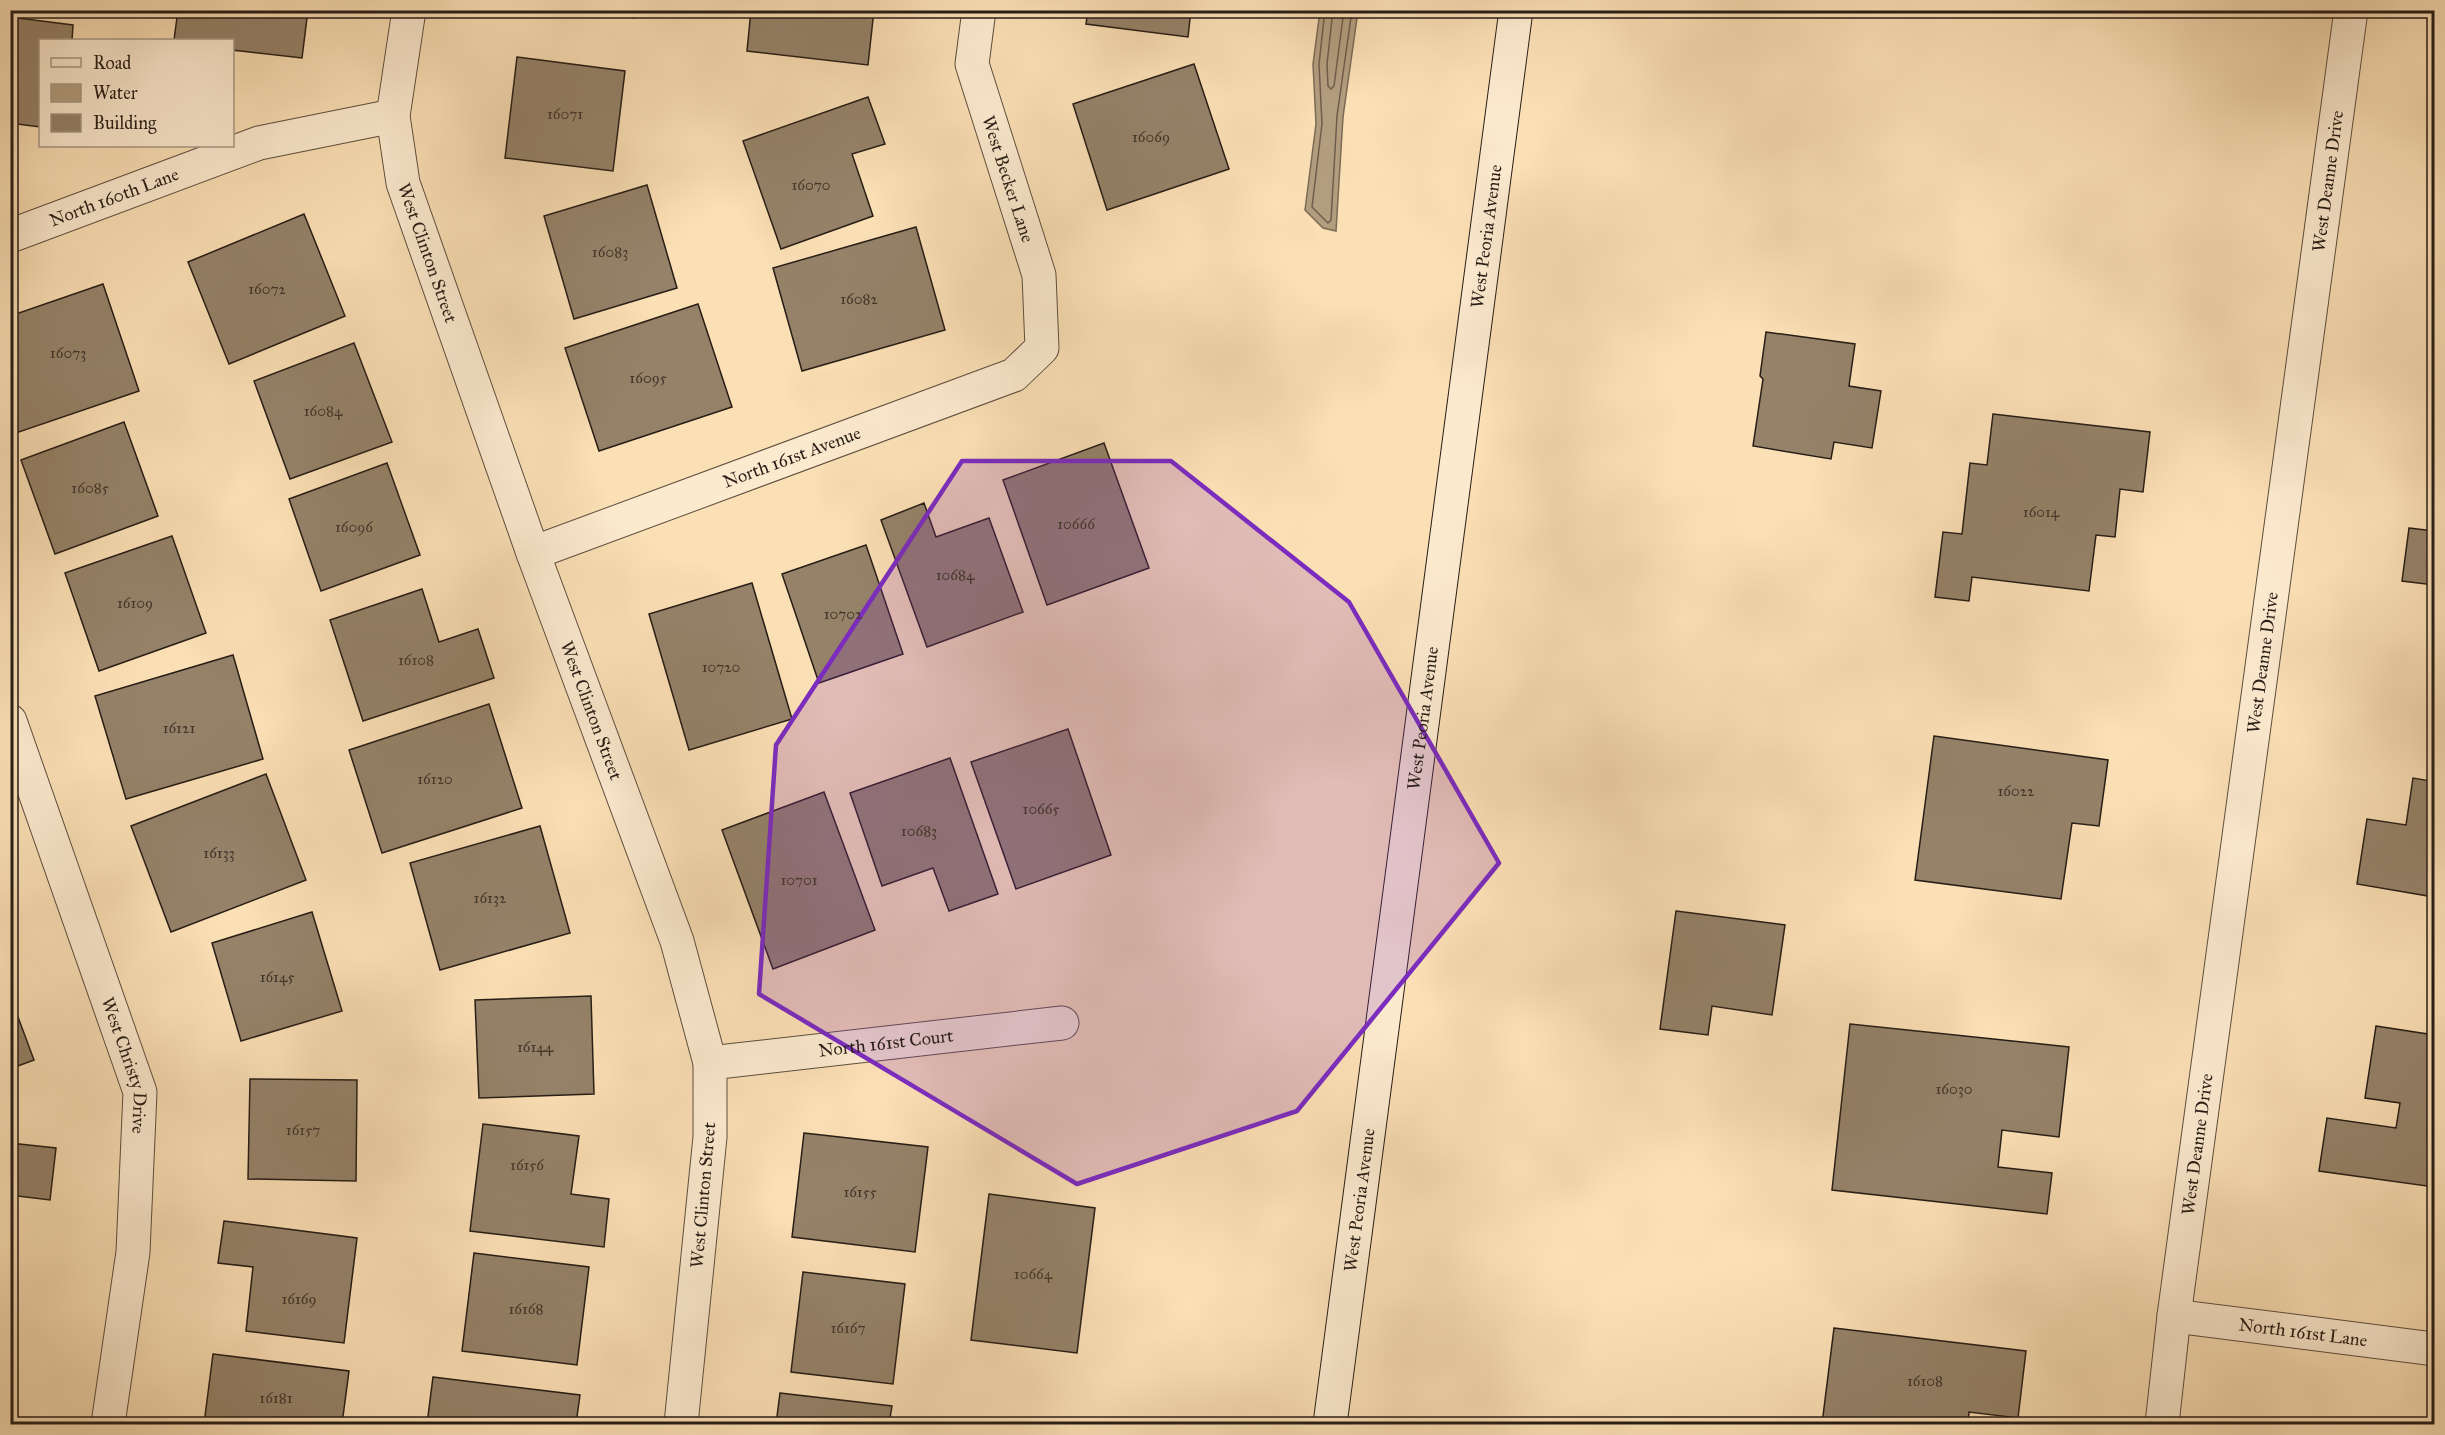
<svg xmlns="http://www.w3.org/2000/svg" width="2445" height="1435" font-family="'IM FELL Great Primer',serif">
	<rect width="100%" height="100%" fill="#fbdfb5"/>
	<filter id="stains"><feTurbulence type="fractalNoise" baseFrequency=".00333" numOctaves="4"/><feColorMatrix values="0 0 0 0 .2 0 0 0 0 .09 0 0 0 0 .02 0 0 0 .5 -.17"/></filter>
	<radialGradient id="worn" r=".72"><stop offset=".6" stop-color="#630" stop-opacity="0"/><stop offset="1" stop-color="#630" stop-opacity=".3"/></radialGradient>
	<!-- water -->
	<polygon fill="#b39d7f" stroke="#7b6a55" stroke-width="1.5" points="1320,11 1358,11 1343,117 1336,231 1323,228 1305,210 1316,124 1313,64"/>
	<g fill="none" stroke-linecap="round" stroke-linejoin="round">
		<!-- shore -->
		<g stroke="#6d5d4a" stroke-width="1.5">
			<polyline points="1325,10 1319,64 1322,124 1312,207 1328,223 1331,220 1337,116 1352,10"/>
			<polyline points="1333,10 1327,64 1328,86 1331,89 1334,86 1344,10"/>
		</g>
	</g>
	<!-- building -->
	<g fill="#958269" stroke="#271d16" stroke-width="1.5">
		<polygon points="178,10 308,10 302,58 232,50 232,40 174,40"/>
		<polygon points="573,10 635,10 634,18"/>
		<polygon points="751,10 874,10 868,65 747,51"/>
		<polygon points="1088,10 1191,10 1188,37 1086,24"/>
		<polygon points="10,17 73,25 72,40 40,40 40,127 10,123"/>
		<polygon points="517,57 625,71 613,171 505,158"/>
		<polygon points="1194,64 1229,169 1107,210 1073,104"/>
		<polygon points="868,97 885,144 852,154 873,216 781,249 743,141"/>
		<polygon points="647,185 677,288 574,319 544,216"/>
		<polygon points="304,214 345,316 229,364 188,262"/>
		<polygon points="916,227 945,330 802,371 773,268"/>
		<polygon points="103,284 139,391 10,435 10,316"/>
		<polygon points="698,304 732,407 599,451 565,348"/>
		<polygon points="1766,332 1855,344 1849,386 1881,391 1872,448 1834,442 1831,459 1753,446 1763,379 1760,376"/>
		<polygon points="354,343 392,442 290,479 254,381"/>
		<polygon points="1993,414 2150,432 2143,492 2120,489 2115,537 2096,535 2089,591 1972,577 1969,601 1935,597 1943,532 1962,534 1970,463 1987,465"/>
		<polygon points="124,422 158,516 55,554 21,460"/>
		<polygon points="1104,443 1149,568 1047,605 1003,480"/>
		<polygon points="387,463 420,555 321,591 289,499"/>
		<polygon points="924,503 936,537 989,518 1023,612 927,647 881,520"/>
		<polygon points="2409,528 2434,531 2434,585 2402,581"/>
		<polygon points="172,536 206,633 99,671 65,573"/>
		<polygon points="866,545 903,654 819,683 782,574"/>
		<polygon points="752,583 792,719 689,750 649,614"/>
		<polygon points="422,589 439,642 478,629 494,678 363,721 330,620"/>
		<polygon points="233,655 263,759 126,799 95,696"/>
		<polygon points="489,704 522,808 382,853 349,750"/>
		<polygon points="1068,729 1111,855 1016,889 971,762"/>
		<polygon points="1934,736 2108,760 2099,826 2072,823 2061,899 1915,880"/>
		<polygon points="2434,751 2434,897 2357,884 2367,819 2406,825 2413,778 2430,781"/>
		<polygon points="950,758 998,894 949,911 933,868 882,886 850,793"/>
		<polygon points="266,774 306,880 171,932 131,826"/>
		<polygon points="824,792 875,930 773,969 722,830"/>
		<polygon points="540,826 570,933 440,970 410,863"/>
		<polygon points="1676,911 1785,925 1772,1015 1712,1006 1708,1035 1660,1029"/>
		<polygon points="312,912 342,1011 241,1041 212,943"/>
		<polygon points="591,996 594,1094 479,1098 475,1000"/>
		<polygon points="15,1009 34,1060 10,1069 10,1011"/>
		<polygon points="1850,1024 2069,1047 2059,1137 2002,1130 1998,1167 2052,1173 2047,1214 1832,1190"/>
		<polygon points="2376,1026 2434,1035 2434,1187 2319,1171 2327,1118 2396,1128 2400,1103 2365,1098"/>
		<polygon points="250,1079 357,1080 356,1181 248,1179"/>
		<polygon points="483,1124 579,1136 571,1194 609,1199 604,1247 470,1231"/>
		<polygon points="804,1133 928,1147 915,1252 792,1237"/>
		<polygon points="10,1143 56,1148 50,1200 10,1195"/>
		<polygon points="989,1194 1095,1208 1077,1353 971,1340"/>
		<polygon points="224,1221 357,1238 344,1343 246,1331 253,1267 218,1263"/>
		<polygon points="474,1253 589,1267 577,1365 462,1351"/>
		<polygon points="803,1272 905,1284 893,1384 791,1372"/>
		<polygon points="1834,1328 2026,1351 2018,1418 1969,1412 1968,1424 1822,1424"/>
		<polygon points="213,1354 349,1371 342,1424 204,1424"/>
		<polygon points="433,1377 580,1395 576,1424 427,1424"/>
		<polygon points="780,1393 892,1406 889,1424 776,1424"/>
	</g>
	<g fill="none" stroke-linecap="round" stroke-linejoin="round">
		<defs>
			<g id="street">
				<path id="s1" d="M409,10l-16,106 10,67 130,370 144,388 33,122v74l-29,287"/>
				<path id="s2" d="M10,236l249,-93 134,-27"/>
				<path id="s3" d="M533,553l481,-178 28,-27 -3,-73 -67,-211 7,-54"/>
				<path id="s4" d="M10,721l130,371 -7,160 -25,172"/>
				<path id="s5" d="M710,1063l352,-40"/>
				<path id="s6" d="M2174,1316l260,33"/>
				<path id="s7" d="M2162,1424l12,-108 177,-1306"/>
			</g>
			<g id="secondary">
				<path id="s8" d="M1330,1424l186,-1414"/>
			</g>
		</defs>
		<!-- street casing -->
		<use href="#street" stroke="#5c4e3e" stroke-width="35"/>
		<!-- secondary casing -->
		<use href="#secondary" stroke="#271d16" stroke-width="35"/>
		<!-- street -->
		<use href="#street" stroke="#fceacf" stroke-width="33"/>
		<!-- secondary -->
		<use href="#secondary" stroke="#fceacf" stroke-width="33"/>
	</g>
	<!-- marked area -->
	<path fill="#7b2cbf" fill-opacity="0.2" stroke="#7b2cbf" stroke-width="4.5" stroke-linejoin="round" d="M962,461h209l178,141 150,261 -202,248 -220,73 -318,-190 17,-249z"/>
	<g text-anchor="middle" stroke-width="4.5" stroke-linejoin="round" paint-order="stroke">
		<!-- number labels -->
		<g font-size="15" fill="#42362b">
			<text x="565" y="119">16071</text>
			<text x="1151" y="142">16069</text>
			<text x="811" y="190">16070</text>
			<text x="610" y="257">16083</text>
			<text x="267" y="294">16072</text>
			<text x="859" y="304">16082</text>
			<text x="68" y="358">16073</text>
			<text x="648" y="383">16095</text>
			<text x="323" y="416">16084</text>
			<text x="90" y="493">16085</text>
			<text x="2041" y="517">16014</text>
			<text x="1076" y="529">10666</text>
			<text x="354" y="532">16096</text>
			<text x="955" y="580">10684</text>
			<text x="135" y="608">16109</text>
			<text x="843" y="619">10702</text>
			<text x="416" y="665">16108</text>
			<text x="721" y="672">10720</text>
			<text x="179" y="733">16121</text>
			<text x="435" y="784">16120</text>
			<text x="2016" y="796">16022</text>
			<text x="1041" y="814">10665</text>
			<text x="919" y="836">10683</text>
			<text x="219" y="858">16133</text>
			<text x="799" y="885">10701</text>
			<text x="490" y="903">16132</text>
			<text x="277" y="982">16145</text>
			<text x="535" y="1052">16144</text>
			<text x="1954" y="1094">16030</text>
			<text x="303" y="1135">16157</text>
			<text x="527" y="1170">16156</text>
			<text x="860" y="1197">16155</text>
			<text x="1033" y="1279">10664</text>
			<text x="299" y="1304">16169</text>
			<text x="526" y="1314">16168</text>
			<text x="848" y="1333">16167</text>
			<text x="1925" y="1386">16108</text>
			<text x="276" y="1403">16181</text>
		</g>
		<!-- street labels -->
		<g font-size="18" fill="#271d16" stroke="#fceacf">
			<text transform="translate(1008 179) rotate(72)" y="6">West Becker Lane</text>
			<text dy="6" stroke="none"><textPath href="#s7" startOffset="1254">West Deanne Drive</textPath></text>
			<text dy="6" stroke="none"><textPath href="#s2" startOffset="111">North 160th Lane</textPath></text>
			<text dy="6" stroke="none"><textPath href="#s8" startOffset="1198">West Peoria Avenue</textPath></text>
			<text dy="6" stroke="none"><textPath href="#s1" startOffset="249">West Clinton Street</textPath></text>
			<text dy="6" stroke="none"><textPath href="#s3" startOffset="276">North 161st Avenue</textPath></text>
			<text dy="6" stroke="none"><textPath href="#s7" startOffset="768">West Deanne Drive</textPath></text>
			<text dy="6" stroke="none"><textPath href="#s1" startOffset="735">West Clinton Street</textPath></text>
			<text dy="6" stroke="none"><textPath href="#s8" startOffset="712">West Peoria Avenue</textPath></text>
			<text dy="6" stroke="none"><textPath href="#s5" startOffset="177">North 161st Court</textPath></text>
			<text dy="6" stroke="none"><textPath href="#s4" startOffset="364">West Christy Drive</textPath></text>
			<text dy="6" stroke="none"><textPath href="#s7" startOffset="282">West Deanne Drive</textPath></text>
			<text transform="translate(703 1195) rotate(-85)" y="6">West Clinton Street</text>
			<text dy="6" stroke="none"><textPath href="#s8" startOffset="226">West Peoria Avenue</textPath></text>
			<text dy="6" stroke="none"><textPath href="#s6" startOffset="130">North 161st Lane</textPath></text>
		</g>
	</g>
	<!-- margin -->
	<rect width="2445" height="1435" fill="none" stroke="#fbdfb5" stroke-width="36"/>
	<rect x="12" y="12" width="2421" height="1411" fill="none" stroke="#271d16" stroke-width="3"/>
	<rect x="18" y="18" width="2409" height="1399" fill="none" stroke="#271d16" stroke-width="1.5"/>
	<!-- legend -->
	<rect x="39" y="39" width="195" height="108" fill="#fceacf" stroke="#a79885" stroke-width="1.5"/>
	<rect x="51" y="58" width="30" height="9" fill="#fceacf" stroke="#a79885" stroke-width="1.5"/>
	<text x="93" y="69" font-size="18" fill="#271d16">Road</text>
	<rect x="51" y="84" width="30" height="18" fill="#b39d7f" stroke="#a79885" stroke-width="1.5"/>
	<text x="93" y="99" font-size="18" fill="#271d16">Water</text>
	<rect x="51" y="114" width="30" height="18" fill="#958269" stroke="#a79885" stroke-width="1.5"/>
	<text x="93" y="129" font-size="18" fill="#271d16">Building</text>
	<rect width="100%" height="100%" filter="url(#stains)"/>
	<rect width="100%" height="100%" fill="url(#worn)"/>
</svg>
